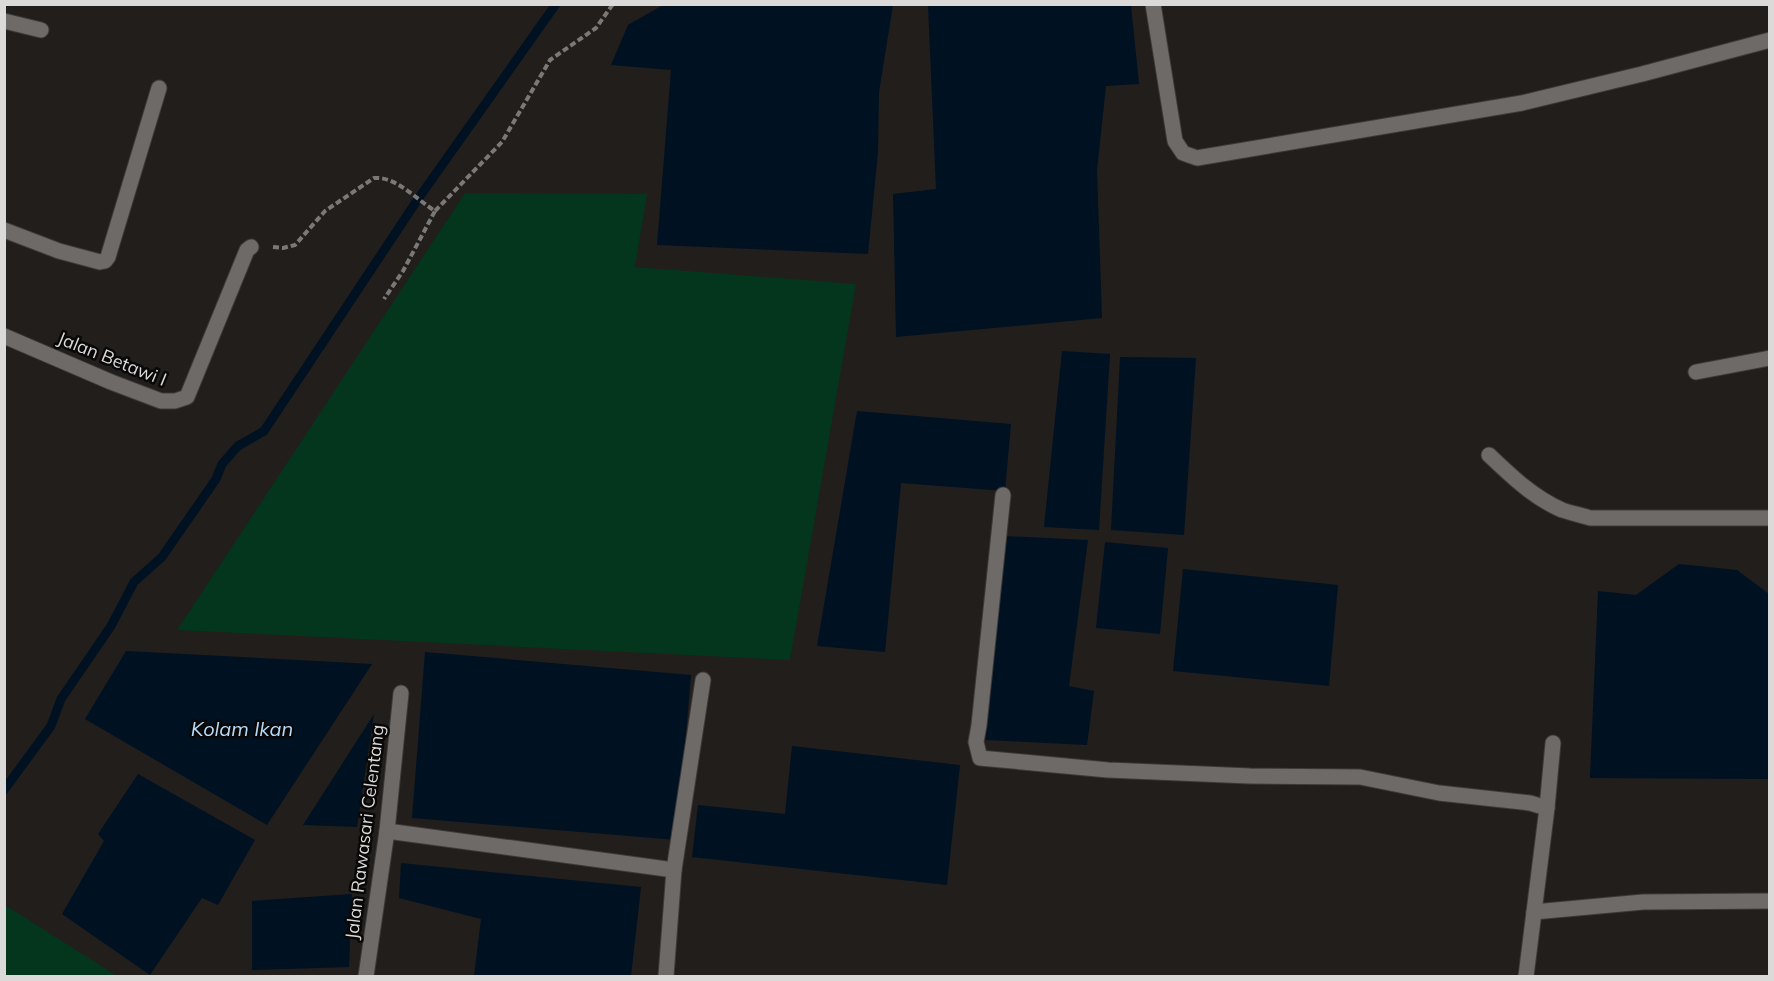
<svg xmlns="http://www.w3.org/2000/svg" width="1774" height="981" font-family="Mulish,sans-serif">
	<rect width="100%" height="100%" fill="#211e1c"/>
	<!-- green -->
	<g fill="#04361e">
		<polygon points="465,193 647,194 635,267 856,284 790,660 177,630"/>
		<polygon points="5,905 117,976 5,976"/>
	</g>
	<!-- water -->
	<g fill="#012">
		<polygon points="663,5 893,5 879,92 878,152 868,254 657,245 671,70 611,65 628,25"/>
		<polygon points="928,5 1131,5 1139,84 1106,86 1097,170 1102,318 896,337 893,194 936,189"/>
		<polygon points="1062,351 1110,354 1099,530 1044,527"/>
		<polygon points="1120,357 1196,358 1184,535 1111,530"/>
		<polygon points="857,411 1011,424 1005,491 901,483 885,652 817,646"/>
		<polygon points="1004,536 1088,540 1069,686 1094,691 1087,745 985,740"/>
		<polygon points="1105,542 1168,548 1160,634 1096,628"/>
		<polygon points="1679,564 1737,570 1769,594 1769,779 1590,778 1598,591 1636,595"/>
		<polygon points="1183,569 1338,585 1329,686 1173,671"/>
		<polygon points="126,651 372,664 267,825 85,719"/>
		<polygon points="425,652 691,675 677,840 412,818"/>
		<polygon points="374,714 357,827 303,825"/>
		<polygon points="792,746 960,765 947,885 692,857 698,805 785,814"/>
		<polygon points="138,774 255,840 218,905 202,898 150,975 62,914 104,841 98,834"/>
		<polygon points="401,863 641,887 631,976 474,976 481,919 399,898"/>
		<polygon points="352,894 349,967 252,970 252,901"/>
	</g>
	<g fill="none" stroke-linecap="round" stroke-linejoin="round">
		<!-- stream -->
		<polyline stroke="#012" stroke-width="9" points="4,790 51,726 61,699 111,626 134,582 162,557 216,479 222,464 238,446 264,431 418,199 556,4"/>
		<defs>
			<g id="minor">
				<polyline points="1153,4 1175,141 1183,153 1197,158 1522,103 1642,74 1770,40"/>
				<polyline points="4,21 41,30"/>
				<polyline points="4,230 59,251 100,262 105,261 108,257 159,88"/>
				<polyline points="4,336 111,382 161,401 175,401 187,397 247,250 251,247"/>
				<polyline points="1696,372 1770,358"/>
				<path d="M1489,455c22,21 45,43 73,55 9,3 19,5 28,8h180"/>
				<polyline points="1003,495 979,725 976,742 980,758 1108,770 1250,776 1360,777 1439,793 1530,803 1547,808 1526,976"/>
				<polyline points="1547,808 1553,743"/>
				<polyline points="387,831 674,870 666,976"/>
				<polyline points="674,870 703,680"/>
				<polyline points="1534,912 1643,902 1770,901"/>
				<polyline points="366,976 387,831 401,693"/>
			</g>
		</defs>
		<!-- minor casing -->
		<use href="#minor" stroke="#3d3a39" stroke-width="17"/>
		<!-- path -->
		<g stroke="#7b7977" stroke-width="4" stroke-dasharray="6 3" stroke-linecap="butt">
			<polyline points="435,211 502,142 550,60 596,28 613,4"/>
			<path d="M273,247l10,1 12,-3 30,-34 49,-33c22,-2 43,22 61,33l-32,60 -19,28"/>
		</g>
		<!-- minor -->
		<use href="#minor" stroke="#6e6a68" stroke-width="15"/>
	</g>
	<g text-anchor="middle" stroke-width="5" stroke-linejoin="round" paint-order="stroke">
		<!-- street labels -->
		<g font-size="18" fill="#dcdad9" stroke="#090808">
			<text transform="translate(112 359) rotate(22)" y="6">Jalan Betawi I</text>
			<text transform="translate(365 832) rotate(-83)" y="6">Jalan Rawasari Celentang</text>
		</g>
		<!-- water labels -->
		<g font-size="20" font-style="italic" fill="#b6dcfb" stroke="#090808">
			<text x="242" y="736">Kolam Ikan</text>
		</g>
	</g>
	<!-- border -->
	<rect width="1774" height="981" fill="none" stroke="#dcdad9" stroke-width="12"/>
</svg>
